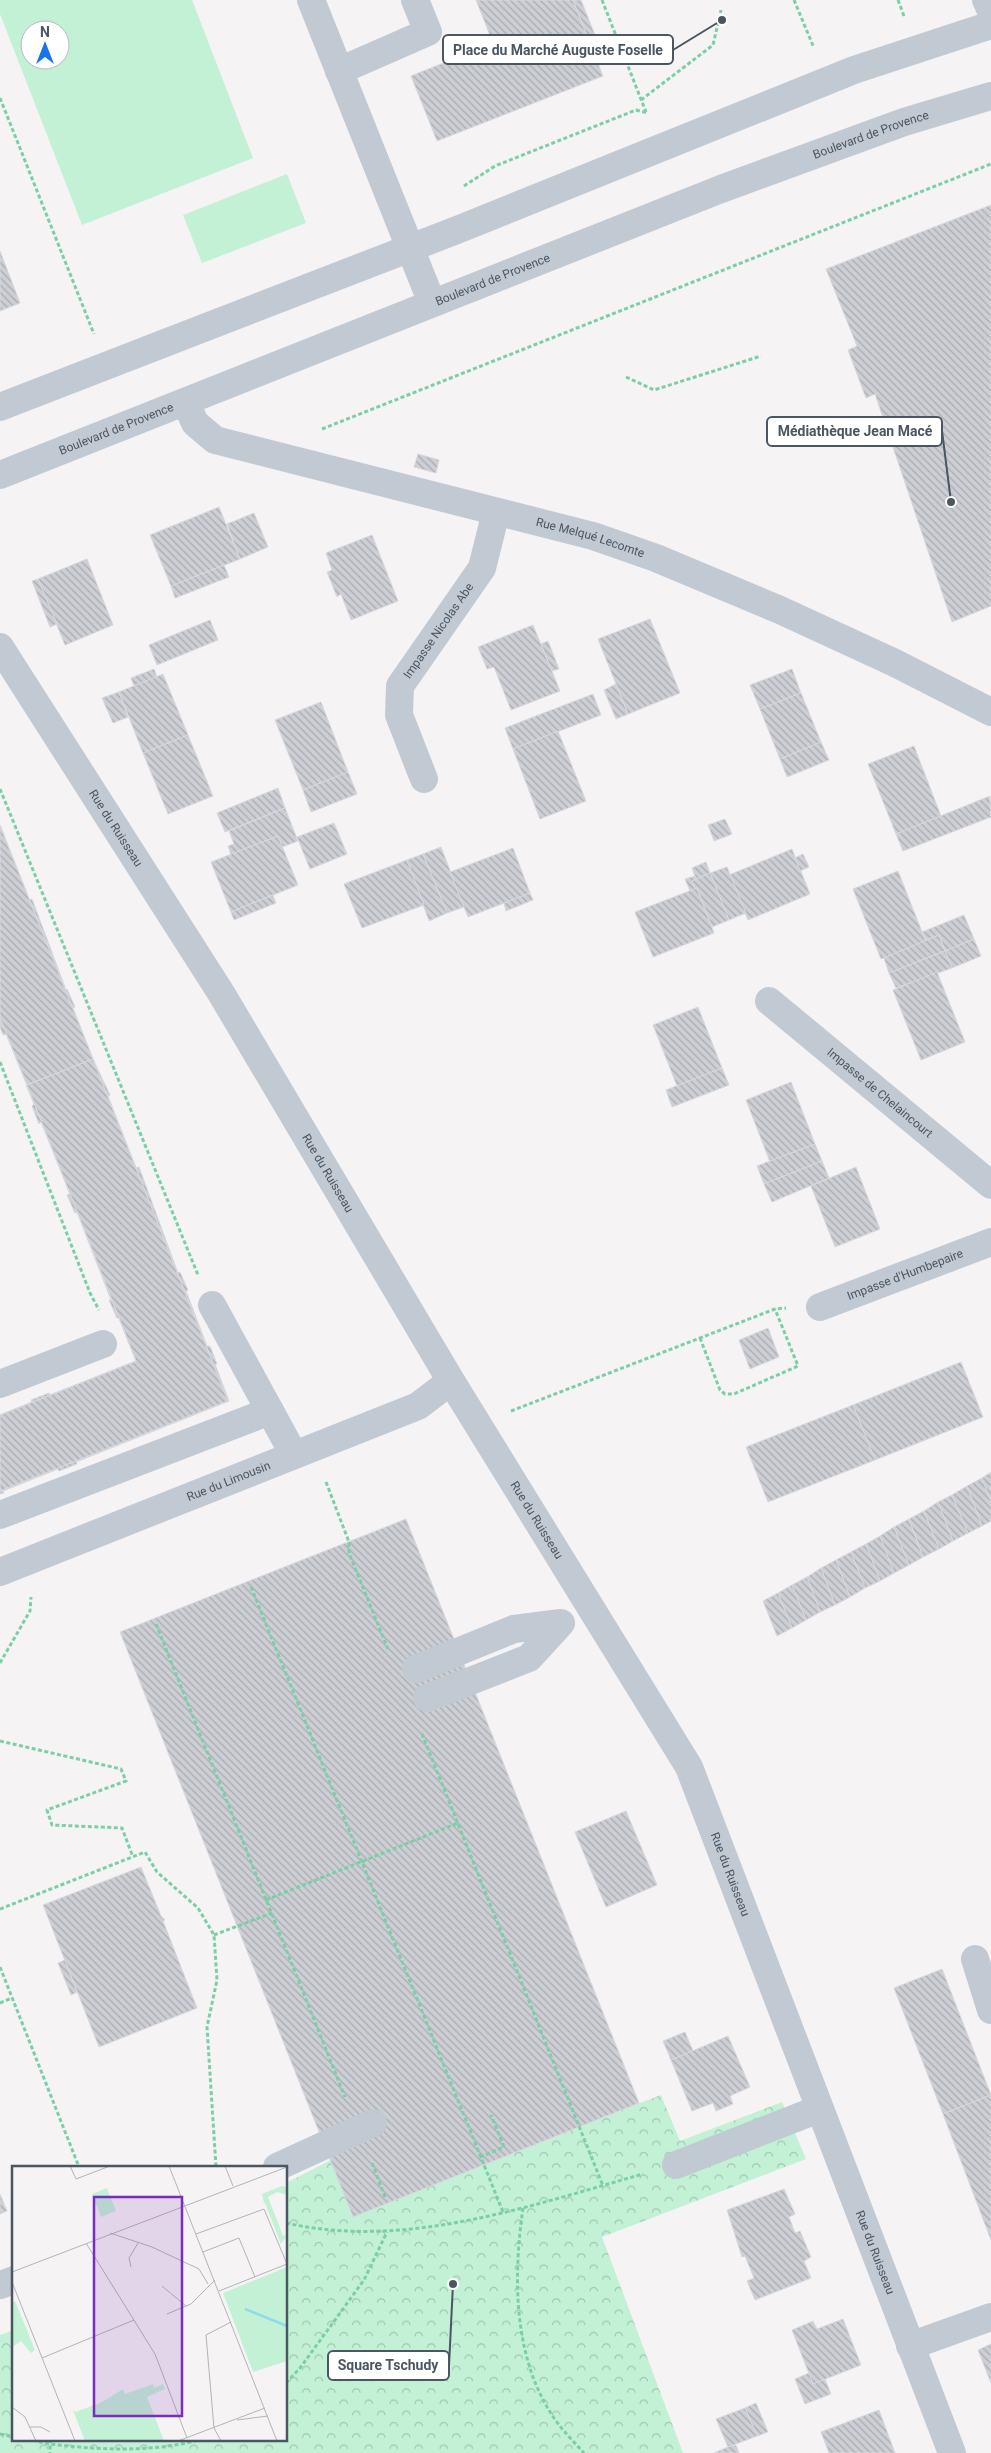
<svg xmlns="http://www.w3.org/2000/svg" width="991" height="2453" font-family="Roboto,sans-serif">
	<defs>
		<pattern id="forest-crowns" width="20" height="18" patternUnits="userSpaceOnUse" patternTransform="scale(1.25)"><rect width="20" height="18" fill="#c3f1d5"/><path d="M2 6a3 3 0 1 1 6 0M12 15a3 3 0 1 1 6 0" fill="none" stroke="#a0c6b0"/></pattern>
		<pattern id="building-back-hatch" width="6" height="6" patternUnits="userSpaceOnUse" patternTransform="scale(1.25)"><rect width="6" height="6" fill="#cdcfd5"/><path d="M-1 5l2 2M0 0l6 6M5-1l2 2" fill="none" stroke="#a8abb0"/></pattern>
	</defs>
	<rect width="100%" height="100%" fill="#f5f3f3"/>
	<!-- grass -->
	<g fill="#c3f1d5" fill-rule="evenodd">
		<path d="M0,0h192l61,158 -171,67 -82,-211zM30,30h30v30h-30z"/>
		<polygon points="287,174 306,223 202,263 183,215"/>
	</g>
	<!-- forest -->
	<polygon fill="url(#forest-crowns)" points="661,2095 680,2141 782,2102 806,2159 602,2237 683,2453 0,2453 0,2335 14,2330 14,2439 286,2439 286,2183 331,2160 579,2126"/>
	<!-- building -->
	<g fill="url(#building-back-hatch)" stroke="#d7d9de">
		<polygon points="476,0 573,0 603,76 437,141 411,76 493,43"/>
		<polygon points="573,0 581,0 597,40 590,43"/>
		<polygon points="991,205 991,606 952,622 875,394 866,398 848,350 857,346 826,269"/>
		<polygon points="0,251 20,303 0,311"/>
		<polygon points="418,454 439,460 436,473 414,467"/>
		<polygon points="219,507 240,559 171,586 150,535"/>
		<polygon points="254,513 268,547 240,559 227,524"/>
		<polygon points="372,535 398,601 351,620 341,594 337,597 327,572 332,570 326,553"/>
		<polygon points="87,559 113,625 65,645 38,579"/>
		<polygon points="224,565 229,577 175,598 171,586"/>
		<polygon points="38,579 57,624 50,627 32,581"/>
		<polygon points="650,619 680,693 628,714 598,639"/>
		<polygon points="210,620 218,640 157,665 149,645"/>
		<polygon points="533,625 560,691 511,710 494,667 487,669 478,647"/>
		<polygon points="548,641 559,669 552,671 541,644"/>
		<polygon points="154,669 157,677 134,686 131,678"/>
		<polygon points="792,669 801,693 760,709 750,685"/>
		<polygon points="163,674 188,735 143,753 119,692"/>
		<polygon points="616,684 628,714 616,719 604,690"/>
		<polygon points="119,692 128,717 113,723 102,698"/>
		<polygon points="801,693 821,742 780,759 760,709"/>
		<polygon points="593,694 601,715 513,749 505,728"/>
		<polygon points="321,702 348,772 303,790 275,720"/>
		<polygon points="558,731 586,801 540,819 513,749"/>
		<polygon points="188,735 213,796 168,814 143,753"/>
		<polygon points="821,742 829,760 787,777 780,759"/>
		<polygon points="914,746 941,816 896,834 868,764"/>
		<polygon points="348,772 357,794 311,812 303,790"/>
		<polygon points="278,788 285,808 225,832 217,813"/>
		<polygon points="990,796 991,817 903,851 896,834"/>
		<polygon points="285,808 298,841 282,847 278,836 231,855 228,846 234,844 229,831"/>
		<polygon points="725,819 732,834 714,841 708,825"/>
		<polygon points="334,823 347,854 310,869 297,837"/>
		<polygon points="0,825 29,900 32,899 66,990 67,989 75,1007 73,1008 93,1059 68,997"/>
		<polygon points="0,826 93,1059 27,1085 0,1018"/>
		<polygon points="278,836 298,885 231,912 211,862"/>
		<polygon points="441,847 464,907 447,913 423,854"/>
		<polygon points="513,848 530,893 468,917 450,872"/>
		<polygon points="792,849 810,894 748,920 729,875"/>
		<polygon points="423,854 447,913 429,921 407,860"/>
		<polygon points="803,854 809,867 800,871 795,858"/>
		<polygon points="407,860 424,905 362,928 344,884"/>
		<polygon points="706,862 710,873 696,879 692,868"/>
		<polygon points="727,867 746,913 729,920 710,873"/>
		<polygon points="898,871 926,942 881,959 853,889"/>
		<polygon points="710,873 729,920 712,927 697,888 695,889 692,881"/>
		<polygon points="695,876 696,879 692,881 695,889 690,891 685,879"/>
		<polygon points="697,888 714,933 653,957 635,912"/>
		<polygon points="530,893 533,900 506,911 504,903"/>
		<polygon points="273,895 276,903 234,920 231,912"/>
		<polygon points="964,915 974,939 945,951 939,935 926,940 922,932"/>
		<polygon points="939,935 945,951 889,973 884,958"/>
		<polygon points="974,939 981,956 952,968 945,951"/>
		<polygon points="945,951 952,968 896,988 889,973"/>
		<polygon points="937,972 965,1042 921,1060 893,990"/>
		<polygon points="698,1007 722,1068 677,1086 653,1025"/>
		<polygon points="0,1018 27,1085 6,1034 3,1035 0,1027"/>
		<polygon points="93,1059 228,1401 0,1491 0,1415 136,1361 27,1085"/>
		<polygon points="93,1059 110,1095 108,1096 136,1168 139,1167 178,1273 180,1272 188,1290 186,1291 207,1346 210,1346 217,1364 215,1364 229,1401 76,1462 77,1464 59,1471 58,1469 3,1491 4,1493 0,1494 0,1491 228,1401"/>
		<polygon points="722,1068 729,1085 672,1107 666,1090"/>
		<polygon points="791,1082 815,1144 770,1162 746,1100"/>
		<polygon points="26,1085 27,1085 136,1361 0,1415 32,1402 31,1400 49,1393 50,1395 136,1361 119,1318 117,1318 109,1300 111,1300 77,1212 75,1213 67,1195 70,1194 41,1122 39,1124 32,1106 34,1104"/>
		<polygon points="815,1144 822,1161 764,1184 757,1166"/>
		<polygon points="822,1161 829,1178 772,1202 764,1184"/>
		<polygon points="856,1167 880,1229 835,1247 811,1186"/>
		<polygon points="768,1328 779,1357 750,1369 739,1340"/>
		<polygon points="961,1362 983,1417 875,1460 853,1405"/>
		<polygon points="853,1405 875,1460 768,1502 746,1447"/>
		<polygon points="991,1472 991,1502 982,1478"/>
		<polygon points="982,1478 991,1502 991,1521 982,1526 967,1486"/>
		<polygon points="967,1486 982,1526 968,1533 952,1495"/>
		<polygon points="952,1495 968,1533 953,1541 938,1502"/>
		<polygon points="938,1502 953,1541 939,1549 924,1511"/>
		<polygon points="924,1511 939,1549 923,1557 909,1519"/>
		<polygon points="406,1519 639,2103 353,2217 120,1632"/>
		<polygon points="909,1519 923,1557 909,1565 894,1527"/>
		<polygon points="894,1527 909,1565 894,1573 880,1536"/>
		<polygon points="880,1536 894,1573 880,1581 866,1544"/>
		<polygon points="866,1544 880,1581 865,1588 851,1552"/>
		<polygon points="851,1552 865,1588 850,1597 836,1560"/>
		<polygon points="836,1560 850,1597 835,1605 821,1568"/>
		<polygon points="821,1568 835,1605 820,1612 807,1577"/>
		<polygon points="807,1577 820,1612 806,1620 792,1585"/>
		<polygon points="792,1585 806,1620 792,1628 778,1593"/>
		<polygon points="778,1593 792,1628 777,1636 763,1601"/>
		<polygon points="626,1811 657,1885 606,1907 575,1832"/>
		<polygon points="141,1867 161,1916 165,1920 163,1921 197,2008 99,2047 43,1905"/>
		<polygon points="65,1960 77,1992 71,1995 58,1963"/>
		<polygon points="942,1969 991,2095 943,2114 894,1988"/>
		<polygon points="685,2032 693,2051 671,2060 663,2041"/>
		<polygon points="728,2036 750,2087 730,2096 733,2104 716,2111 713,2103 692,2111 671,2060"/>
		<polygon points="991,2095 991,2240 943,2114"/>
		<polygon points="784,2189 795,2214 789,2217 795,2233 800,2231 811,2257 804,2261 811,2278 755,2300 747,2281 754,2278 745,2256 742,2257 727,2210"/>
		<polygon points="0,2194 7,2211 0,2214"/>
		<polygon points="843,2319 861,2365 813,2384 792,2330 813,2321 817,2329"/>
		<polygon points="991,2344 991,2383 978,2350"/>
		<polygon points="809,2373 813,2384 825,2379 831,2394 805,2404 795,2379"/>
		<polygon points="756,2403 768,2432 757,2436 745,2408"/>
		<polygon points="745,2408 757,2436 728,2447 716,2419"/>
		<polygon points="879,2410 895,2453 829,2453 821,2432"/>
		<polygon points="736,2445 739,2453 714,2453 728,2447"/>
	</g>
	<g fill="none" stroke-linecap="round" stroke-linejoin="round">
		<!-- path -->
		<g stroke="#7ad0a6" stroke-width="3" stroke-dasharray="4 2.5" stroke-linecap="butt">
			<polyline points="602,0 646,112"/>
			<polyline points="794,0 814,48"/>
			<polyline points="898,0 904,16"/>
			<polyline points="0,98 94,334"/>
			<polyline points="641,100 713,45 721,10"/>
			<polyline points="464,186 495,166 636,110 648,113"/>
			<polyline points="626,377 654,390 761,356"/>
			<polyline points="322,429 991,164"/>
			<polyline points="0,789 198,1275"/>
			<polyline points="0,1062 90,1293 99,1310"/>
			<polyline points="700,1338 720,1390 725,1394 734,1394 798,1366 775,1309"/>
			<polyline points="511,1411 775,1309 786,1308"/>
			<polyline points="326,1482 349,1542 349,1553 388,1649"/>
			<polyline points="251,1587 503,2212"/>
			<polyline points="156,1624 345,2097"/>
			<polyline points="0,1663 30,1611 31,1597"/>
			<polyline points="422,1734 603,2186"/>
			<polyline points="0,1741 121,1769 126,1781 47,1810 52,1825 122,1828 133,1857"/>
			<polyline points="266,1900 458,1823"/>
			<polyline points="0,1909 145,1852 157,1872 198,1908 214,1935 217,1980 207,2027 216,2167"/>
			<polyline points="214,1935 272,1913"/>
			<polyline points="0,1967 79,2167"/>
			<polyline points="0,2003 12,1998"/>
			<polyline points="480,2157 504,2147 491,2115"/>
			<polyline points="372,2163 385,2197"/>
			<path d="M523,2208c-10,69 -10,150 31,210 8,12 20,24 30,35"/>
			<path d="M286,2223c120,27 243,-17 357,-49"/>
			<polyline points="286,2383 300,2368 364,2280 387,2232"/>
			<polyline points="0,2434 14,2437"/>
			<polyline points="26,2439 50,2444 50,2453"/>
			<path d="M51,2439l-1,5c50,6 103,9 152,-5"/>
		</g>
		<!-- minor -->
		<g stroke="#c1cad2" stroke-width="28">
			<polyline points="311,0 432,303"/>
			<polyline points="986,0 991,11"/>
			<polyline points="339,71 428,32 415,0"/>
			<path id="s1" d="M186,403l9,20 20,17 378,96 63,22 124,52 115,53 96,49"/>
			<polyline points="0,407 462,228 854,70 991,25"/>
			<path id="s2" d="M0,475l721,-286 183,-67 87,-26"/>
			<path id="s3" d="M0,647l221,346 230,388 238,386 263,686"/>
			<path id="s4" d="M424,779l-25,-64 1,-29 82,-118 14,-56"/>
			<path id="s5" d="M769,1001l222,184"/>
			<polyline points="212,1305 270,1411"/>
			<path id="s6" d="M820,1307l171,-65"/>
			<polyline points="0,1384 103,1344"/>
			<polyline points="0,1515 270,1411 294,1455"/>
			<path id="s7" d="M0,1572l418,-166 33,-25"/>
			<polyline points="416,1669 514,1629 561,1623 529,1658 427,1698"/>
			<polyline points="975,1959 991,2010"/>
			<polyline points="676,2165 819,2109"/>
			<polyline points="277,2167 373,2123"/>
			<polyline points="0,2285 14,2280"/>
			<polyline points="910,2346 991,2317"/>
		</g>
	</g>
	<g text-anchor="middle" stroke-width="4" stroke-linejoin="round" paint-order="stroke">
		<!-- street labels -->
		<g font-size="12" fill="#4a5661" stroke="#fff">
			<text dy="4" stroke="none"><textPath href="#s2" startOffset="935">Boulevard de Provence</textPath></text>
			<text dy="4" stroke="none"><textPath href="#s2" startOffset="530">Boulevard de Provence</textPath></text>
			<text dy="4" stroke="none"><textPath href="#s2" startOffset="125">Boulevard de Provence</textPath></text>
			<text dy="4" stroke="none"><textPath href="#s1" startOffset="436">Rue Melqué Lecomte</textPath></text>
			<text dy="4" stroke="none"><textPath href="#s4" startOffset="165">Impasse Nicolas Abe</textPath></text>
			<text dy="4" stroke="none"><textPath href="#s3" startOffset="215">Rue du Ruisseau</textPath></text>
			<text dy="4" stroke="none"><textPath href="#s5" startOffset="144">Impasse de Chelaincourt</textPath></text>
			<text dy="4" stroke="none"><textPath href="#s3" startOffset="620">Rue du Ruisseau</textPath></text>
			<text dy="4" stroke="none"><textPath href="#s6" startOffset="91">Impasse d'Humbepaire</textPath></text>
			<text dy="4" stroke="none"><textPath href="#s7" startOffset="246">Rue du Limousin</textPath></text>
			<text dy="4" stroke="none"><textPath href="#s3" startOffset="1025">Rue du Ruisseau</textPath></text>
			<text dy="4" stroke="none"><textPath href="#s3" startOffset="1430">Rue du Ruisseau</textPath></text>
			<text dy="4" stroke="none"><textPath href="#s3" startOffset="1835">Rue du Ruisseau</textPath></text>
		</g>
	</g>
	<!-- overview -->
	<g transform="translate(12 2166)">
		<rect width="275" height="275" fill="#f5f3f3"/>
		<path d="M270,20l4,1 1,8 -10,-3 -9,5 15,39 4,-1 -6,9 -16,-41 -6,2 5,-2 -2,-9zM95,22l9,23 -15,6 -9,-23z" fill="#c3f1d5"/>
		<path d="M275,101v94l-34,11 -30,-79zM3,135l20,49 -4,3 -10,-12 -9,6v-44zM141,218l1,4 9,-4 2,5 -18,8 17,44h-79l-12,-31 3,2 26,-10 21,-13 2,5z" fill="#c3f1d5"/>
		<path fill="none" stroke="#90daee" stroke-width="2.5" d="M233,143l42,17"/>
		<path fill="none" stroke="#b1b4b9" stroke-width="1" d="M58,0l6,13 34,-13M157,0l108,275M213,0l8,20M98,67l42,14 47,22 9,15M184,68l68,-25 23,55M74,77l69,111 32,84M191,86l36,-14 16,39M119,101l-2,-9 9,-15M0,106l275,-105M0,116l63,159M150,120l24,20M207,125l68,-27M155,148l24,-10 24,-24M30,192l92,-38M0,241l13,10 11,24M225,254l31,-4M18,261h11l9,5M166,275l87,-33M209,275l-7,-13 -8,-93 25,-13"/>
		<path fill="#7b2cbf" fill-opacity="0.15" stroke="#7b2cbf" stroke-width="2.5" d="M82,31h88v219h-88z"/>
		<rect width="275" height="275" fill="none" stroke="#4a5661" stroke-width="2.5"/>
	</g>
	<!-- callouts -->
	<path fill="none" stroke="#4a5661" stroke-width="2" d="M722 20L673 50M951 502L942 431M453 2284L449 2366"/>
	<g fill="#4a5661" stroke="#fff" stroke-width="2">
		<circle cx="722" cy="20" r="5"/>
		<circle cx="951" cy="502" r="5"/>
		<circle cx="453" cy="2284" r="5"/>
	</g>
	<g fill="#fff" stroke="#4a5661" stroke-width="2">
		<rect x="443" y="35" width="230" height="29" rx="5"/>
		<rect x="767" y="417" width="175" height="29" rx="5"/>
		<rect x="328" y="2351" width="121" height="29" rx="5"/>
	</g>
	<g font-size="14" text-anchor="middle" font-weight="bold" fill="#4a5661">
		<text x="558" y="55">Place du Marché Auguste Foselle</text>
		<text x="855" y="436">Médiathèque Jean Macé</text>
		<text x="388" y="2370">Square Tschudy</text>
	</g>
	<!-- north arrow -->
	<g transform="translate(45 45)"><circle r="24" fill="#ffffff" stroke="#b7bbc0"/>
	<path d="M0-4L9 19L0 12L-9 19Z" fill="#1a73e8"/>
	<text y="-8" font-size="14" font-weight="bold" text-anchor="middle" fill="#4a5661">N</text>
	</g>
</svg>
